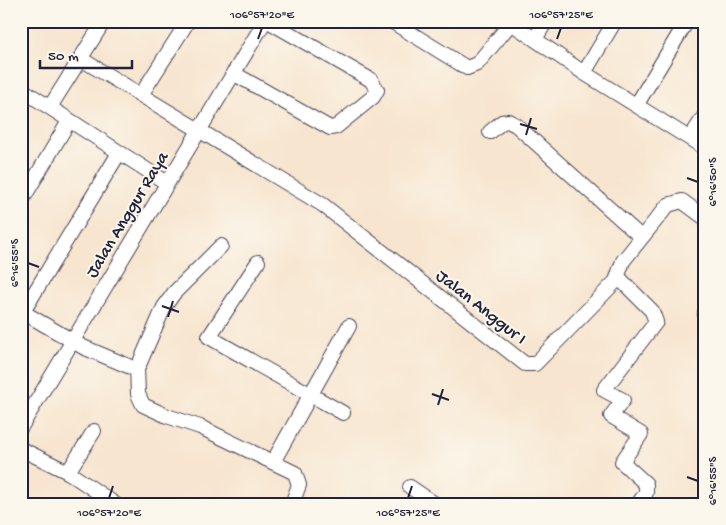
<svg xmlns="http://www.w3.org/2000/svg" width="726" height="525" font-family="'Gochi Hand',sans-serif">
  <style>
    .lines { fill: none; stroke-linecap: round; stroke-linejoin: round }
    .minor-casing { stroke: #423f51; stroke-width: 16 }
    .minor { stroke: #fff; stroke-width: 14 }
    .ticks { fill: none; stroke: #22223b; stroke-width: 2 }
    .labels { text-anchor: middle; stroke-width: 4; stroke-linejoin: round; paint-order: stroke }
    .street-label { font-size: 18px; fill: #22223b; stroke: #fbf7ec }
    .neatline { fill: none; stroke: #22223b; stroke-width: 2 }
    .ticks-label { font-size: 12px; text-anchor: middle; fill: #22223b }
  </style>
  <rect width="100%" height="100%" fill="#fbf7ec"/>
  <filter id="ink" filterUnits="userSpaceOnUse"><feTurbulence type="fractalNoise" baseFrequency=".02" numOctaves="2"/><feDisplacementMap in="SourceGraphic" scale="10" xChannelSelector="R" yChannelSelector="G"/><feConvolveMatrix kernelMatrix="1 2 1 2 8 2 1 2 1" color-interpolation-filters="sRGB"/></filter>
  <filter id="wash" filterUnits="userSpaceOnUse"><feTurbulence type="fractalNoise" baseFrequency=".0096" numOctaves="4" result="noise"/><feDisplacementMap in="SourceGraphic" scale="20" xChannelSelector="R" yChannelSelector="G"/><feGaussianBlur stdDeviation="1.12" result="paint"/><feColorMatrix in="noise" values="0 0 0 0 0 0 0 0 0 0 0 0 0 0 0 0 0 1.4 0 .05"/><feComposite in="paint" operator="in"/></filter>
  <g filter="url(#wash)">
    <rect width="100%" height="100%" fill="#f7e5cf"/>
  </g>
  <g filter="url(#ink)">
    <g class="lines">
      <defs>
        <g id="minor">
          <path d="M391,21l76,47 10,-4 34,-41"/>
          <path d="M508,21l76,52 121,75"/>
          <path d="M21,23l1,-2"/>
          <path d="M535,39l11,-18"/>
          <path d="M81,59l242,146 202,159h10l81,-83 7,-20 45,-56 14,-4 23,17"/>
          <path d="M233,73l97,55 6,-1 37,-30 4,-7 -6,-10 -103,-59"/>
          <path d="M584,73l31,-52"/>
          <path d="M21,89l146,94"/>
          <path d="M141,95l47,-74"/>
          <path d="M637,104l50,-83"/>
          <path d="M50,107l54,-86"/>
          <path d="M490,132l12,-10 6,-1 8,4 125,112"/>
          <path d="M690,138l15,-23"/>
          <path d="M21,202l48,-81"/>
          <path d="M258,262l-49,75 134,76"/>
          <path d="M618,277l34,34 4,11 -52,68 19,10 -12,16 30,18 -19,28 24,22v9l-8,11"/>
          <path d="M21,311l62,36 50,21 5,-1 26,-60 10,-14 47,-47"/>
          <path d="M705,313v2"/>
          <path d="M21,315l98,-162"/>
          <path d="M137,367l1,27 5,11 24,11 33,11 95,46 4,12 -7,19"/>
          <path d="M21,427l244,-406"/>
          <path d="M21,449l47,23 47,32"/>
          <path d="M273,462l76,-136"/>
          <path d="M68,472l26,-41"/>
          <path d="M410,487l25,17"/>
        </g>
      </defs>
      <use href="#minor" class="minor-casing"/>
      <use href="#minor" class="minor"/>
    </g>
  </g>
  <path class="ticks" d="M258,39l4,-11M557,39l4,-11M520,124l17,5M526,135l5,-17M687,178l11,4M28,263l11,4M162,306l17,6M168,317l5,-16M432,394l17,6M438,405l5,-16M687,477l11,4M109,498l4,-12M408,498l4,-12"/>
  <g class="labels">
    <g class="street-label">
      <text transform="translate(126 214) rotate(-59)" y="6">Jalan Anggur Raya</text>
      <text transform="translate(482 306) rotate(38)" y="6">Jalan Anggur I</text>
    </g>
  </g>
  <rect width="726" height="525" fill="none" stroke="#fbf7ec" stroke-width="55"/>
  <path d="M40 60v8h92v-8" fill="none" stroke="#22223b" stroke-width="2.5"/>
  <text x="48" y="60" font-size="15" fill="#22223b" stroke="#fbf7ec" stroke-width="4" paint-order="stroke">50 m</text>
  <rect x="28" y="28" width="670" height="470" class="neatline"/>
  <g class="ticks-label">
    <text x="262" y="18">106°57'20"E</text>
    <text x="561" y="18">106°57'25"E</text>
    <text transform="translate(712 182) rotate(-90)" y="4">6°16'50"S</text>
    <text transform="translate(14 263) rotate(-90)" y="4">6°16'55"S</text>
    <text transform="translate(712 481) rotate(-90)" y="4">6°16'55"S</text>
    <text x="109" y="516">106°57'20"E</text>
    <text x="408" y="516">106°57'25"E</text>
  </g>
</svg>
